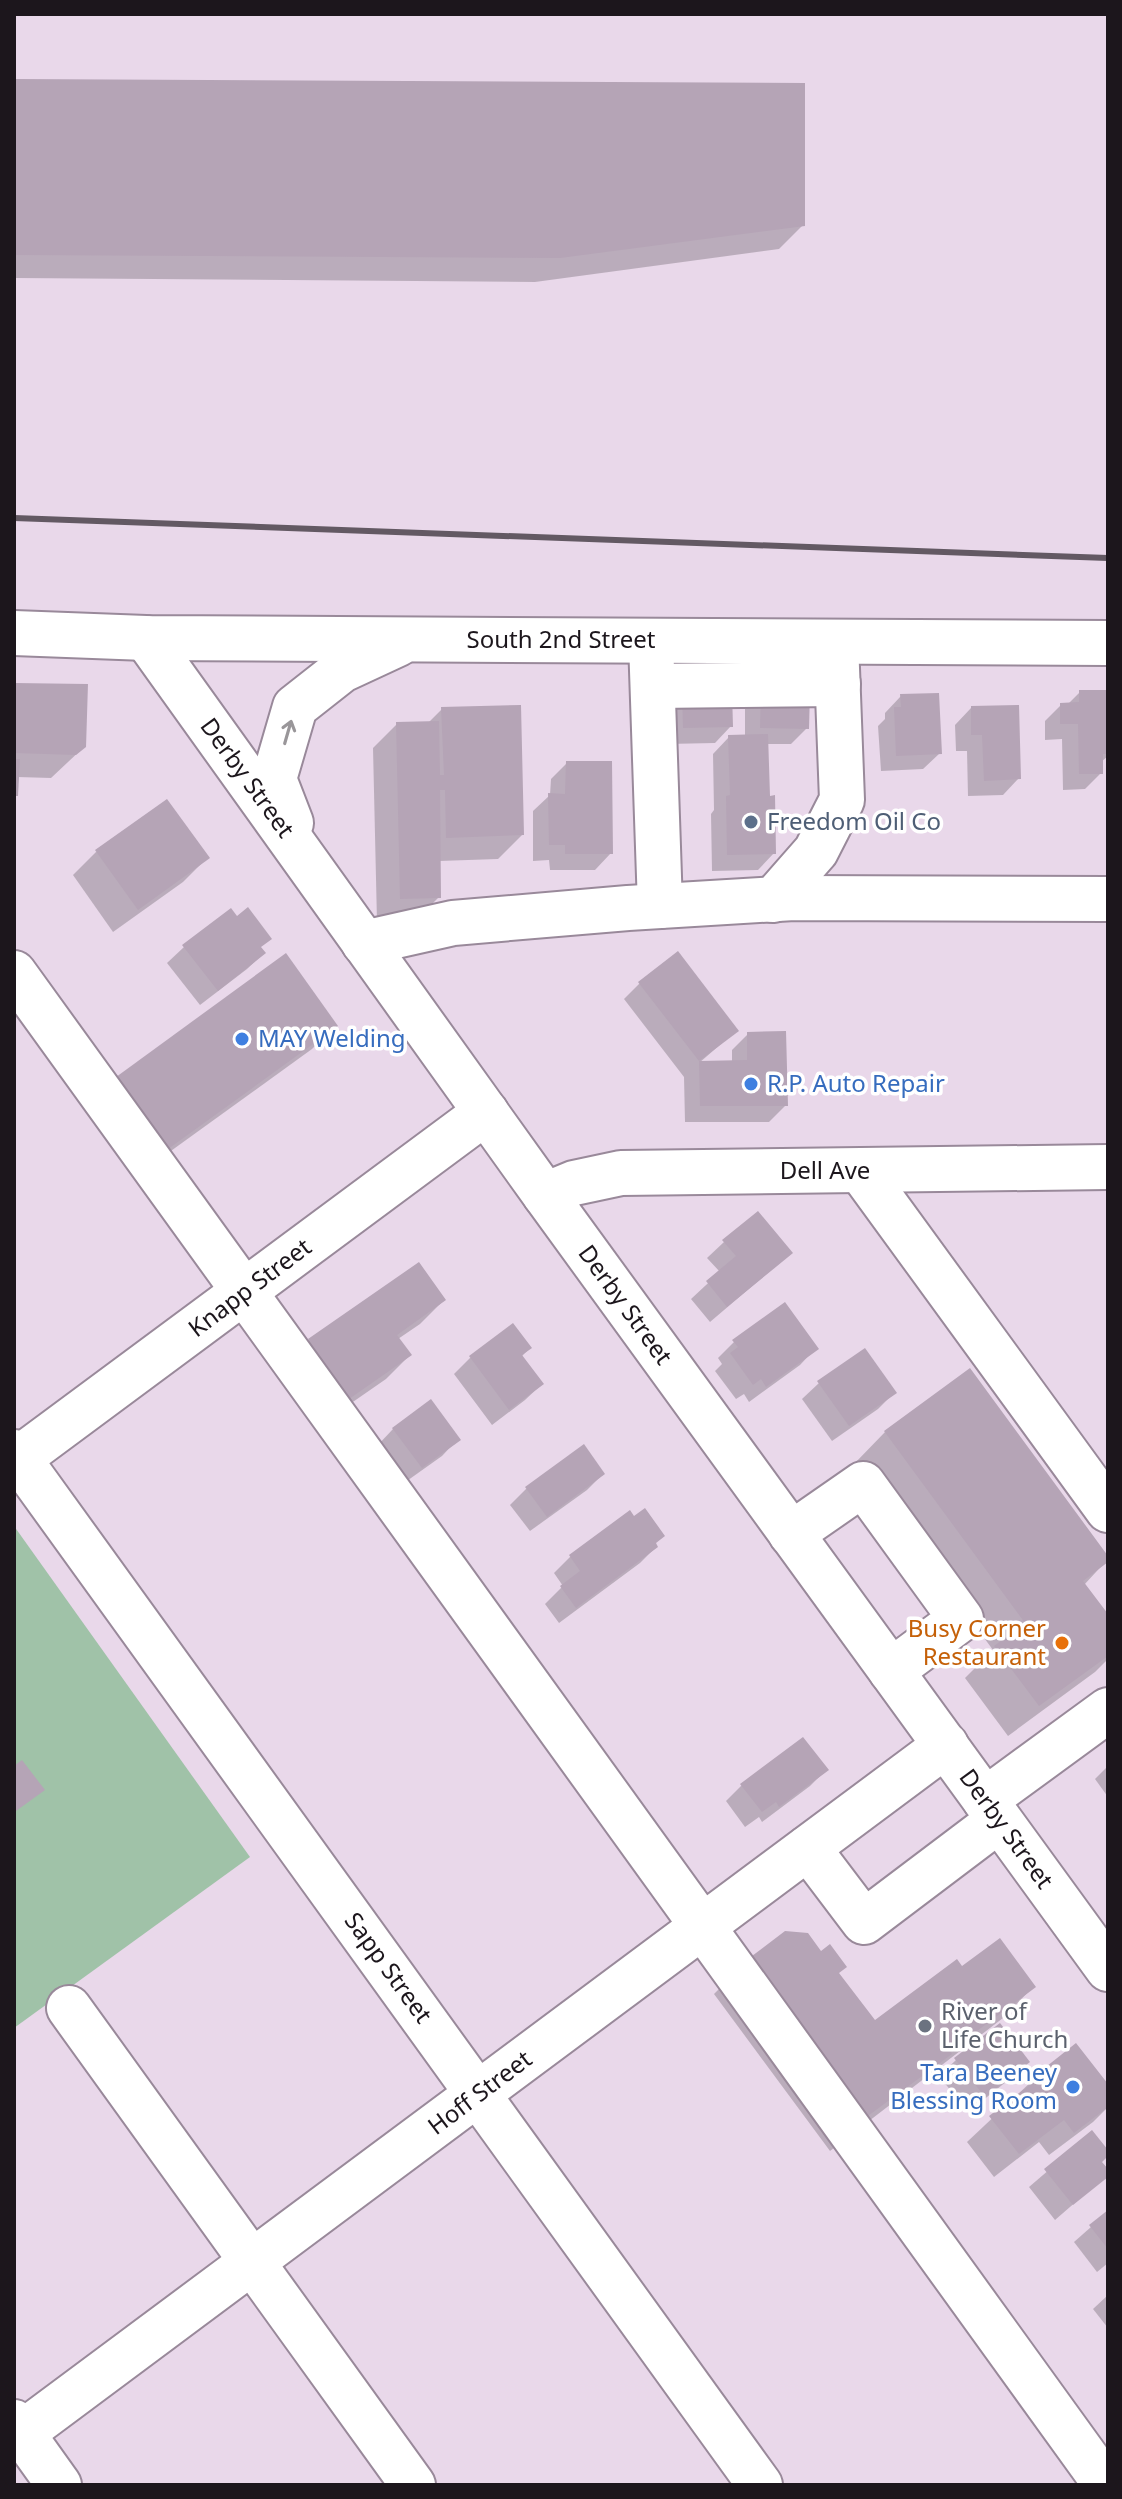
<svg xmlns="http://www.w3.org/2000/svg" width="1122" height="2499" font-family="'Noto Sans',sans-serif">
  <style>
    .green { fill: #a0c2a8 }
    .shadow { fill: #0003 }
    .building { fill: #b5a4b6 }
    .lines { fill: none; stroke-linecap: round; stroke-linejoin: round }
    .minor-casing { stroke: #99899a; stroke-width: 48 }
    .major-casing { stroke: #99899a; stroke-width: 48 }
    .minor { stroke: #fff; stroke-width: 44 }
    .major { stroke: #fff; stroke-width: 44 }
    .rail { stroke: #635963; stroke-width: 6 }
    .oneway { stroke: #999699 }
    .service-dot { fill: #5c6f8a; stroke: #fff; stroke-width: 3 }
    .shop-dot { fill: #3f7fe0; stroke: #fff; stroke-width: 3 }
    .food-dot { fill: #e8710a; stroke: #fff; stroke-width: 3 }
    .worship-dot { fill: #6b7280; stroke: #fff; stroke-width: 3 }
    .labels { text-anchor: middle; stroke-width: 7; stroke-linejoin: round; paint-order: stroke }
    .street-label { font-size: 24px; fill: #1c161c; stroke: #fff }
    .service-label { font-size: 24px; fill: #4e5e75; stroke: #fff; text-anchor: start }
    .shop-label { font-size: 24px; fill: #366cbe; stroke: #fff; text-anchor: start }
    .food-label { font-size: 24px; fill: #c56008; stroke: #fff; text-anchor: end }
    .worship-label { font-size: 24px; fill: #5b616d; stroke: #fff; text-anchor: start }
  </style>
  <rect width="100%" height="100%" fill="#e9d8ea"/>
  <path class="green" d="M14,1526l236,331 -236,171z"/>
  <g class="shadow">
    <path d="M14,81l789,144 -24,24 -244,33 -521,-4z"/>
    <path d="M14,685l70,62 -33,31 -34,-1 -3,21z"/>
    <path d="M1080,692l28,10v54l-7,6v11l-16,16 -22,1 -1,-51 -17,1v-19l16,-16 7,-1z"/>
    <path d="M762,693l45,35 -16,16h-25l2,54 6,55 -16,17 -46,1 -1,-57 3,-4 -1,-56 16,-17h16v-28z"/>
    <path d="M683,695l48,31 -16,17 -48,1 -1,-33z"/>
    <path d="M901,696l39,57 -17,16 -42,2 -3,-45 7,-7v-6z"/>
    <path d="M971,708l48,70 -16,17 -35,1 -1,-45h-11l-1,-26z"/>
    <path d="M442,709l80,126 -24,24 -59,2v36l-24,24 -38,1 -4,-174 24,-24 31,-1z"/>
    <path d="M567,763l44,90 -16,17h-45l-1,-10 -16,1v-50l17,-16 1,-16z"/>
    <path d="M96,852l111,6 -24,24 -70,50 -40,-57z"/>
    <path d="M184,947l80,6 -17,16 -47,36 -33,-42z"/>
    <path d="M640,983l96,48 -37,32h33v-13l16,-16 38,71 -17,17h-84l-1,-45 -60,-78z"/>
    <path d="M336,1025l-24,24 -173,125 -50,-69z"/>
    <path d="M724,1242l67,11 -81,69 -19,-23 29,-27 -13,-14z"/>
    <path d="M419,1265l25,35 -24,24 -22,15 12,16 -24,24 -62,43 -39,-57 24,-24z"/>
    <path d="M734,1342l82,6 -16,17 -51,37 -5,-8 -8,5 -21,-28 7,-7 -4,-6z"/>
    <path d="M530,1348l-9,9 21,27 -17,16 -33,25 -38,-51 16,-16z"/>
    <path d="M819,1383l75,10 -16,16 -46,32 -30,-42z"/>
    <path d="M430,1402l28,37 -16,17 -38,27 -27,-37 16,-17z"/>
    <path d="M885,1432l223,127 -24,26 24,33v41l-13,13 -87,64 -43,-58 28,-28 -138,-187z"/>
    <path d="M603,1474l-16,16 -57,41 -20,-26 16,-16z"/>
    <path d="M654,1544l2,3 -16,16 -81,60 -14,-19 18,-18 -9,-13 16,-16z"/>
    <path d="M1108,1766v31l-13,-18z"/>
    <path d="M826,1770l-16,16 -48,36 -3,-5 -14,10 -19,-26 16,-16z"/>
    <path d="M745,1963l130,60 87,-54 71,18 -30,31 -173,133 -116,-157z"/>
    <path d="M956,2060l72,2 -17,16 -43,34 -29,-36z"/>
    <path d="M1034,2079l74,8v20l-15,15 -44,33 -10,-13 -45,35 -27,-35z"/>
    <path d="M1092,2133l16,20 -8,9 8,12 -53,46 -26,-33z"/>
    <path d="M1108,2212v51l-11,9 -23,-30z"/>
    <path d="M1108,2295v33l-15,-19z"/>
  </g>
  <g class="building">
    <path d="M14,79l791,4v143l-245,32 -546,-3z"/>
    <path d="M14,683l74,1 -2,63 -10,8 -62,-2z"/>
    <path d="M1079,690h29v64h-5v20h-24l-1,-50h-18v-21l19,-1z"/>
    <path d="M761,691h49l-1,38 -49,-1z"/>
    <path d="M732,692l1,35 -50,1 -1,-35z"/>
    <path d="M939,693l3,61 -46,2 -2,-49h7l-1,-13z"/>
    <path d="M521,705l3,130 -78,3 -1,-48h-5l1,108 -41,1 -4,-177 43,-1 1,54h4l-3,-68z"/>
    <path d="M1019,705l2,74 -37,2 -2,-46h-11v-29z"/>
    <path d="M768,734l2,62 5,-1 1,59 -49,1 -1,-59 4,-1 -2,-60z"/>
    <path d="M14,759h6l-2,37h-4z"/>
    <path d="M566,761h46l1,93h-48v-9h-16l-1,-52 17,1z"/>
    <path d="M167,799l43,59 -72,52 -43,-60z"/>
    <path d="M248,907l24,32 -11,8 5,6 -48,38 -36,-46 49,-37 6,8z"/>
    <path d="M678,951l61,80 -40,30 -61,-79z"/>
    <path d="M286,953l52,73 -174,126 -52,-72z"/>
    <path d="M786,1031l2,75h-88l-1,-45 48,-1v-28z"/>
    <path d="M758,1211l35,42 -66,54 -21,-26 30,-25 -14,-16z"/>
    <path d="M419,1262l27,38 -49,35 15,20 -63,44 -41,-60z"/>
    <path d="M785,1302l34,47 -53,38 -5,-8 -8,6 -23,-32 8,-6 -6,-7z"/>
    <path d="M513,1323l19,25 -10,7 22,29 -35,26 -40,-54z"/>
    <path d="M865,1348l32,45 -48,33 -32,-45z"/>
    <path d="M970,1368l138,188v6l-25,19 25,33v42l-69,50 -45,-60 31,-23 -141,-192z"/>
    <path d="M431,1399l30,41 -39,28 -30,-40z"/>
    <path d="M584,1444l21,30 -58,43 -22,-30z"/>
    <path d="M645,1508l20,28 -9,7 2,4 -82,61 -16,-22 20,-15 -11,-16 61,-45 4,6z"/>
    <path d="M803,1737l26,33 -50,37 -3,-5 -14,10 -22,-28z"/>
    <path d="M22,1760l23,30 -29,21 -2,-3v-42z"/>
    <path d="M785,1931l23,2 13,18 9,-7 17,23 -8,6 36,47 82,-61 5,7 38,-28 36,49 -86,64 2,3 -91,67 -117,-159z"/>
    <path d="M1000,2023l30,39 -45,35 -31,-39z"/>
    <path d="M1076,2043l32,41v23l-34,26 -10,-13 -45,34 -30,-38 46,-35 -3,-3z"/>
    <path d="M1092,2130l16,20v6l-6,6 6,7v8l-35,28 -29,-36z"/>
    <path d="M1108,2210v39l-19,-24z"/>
  </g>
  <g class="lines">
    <defs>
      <g id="minor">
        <path d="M651,641l9,265"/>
        <path d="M654,686l184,-2"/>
        <path d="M773,900l43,-49 26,-51 -6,-158"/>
        <path d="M364,943l89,-20 175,-15 166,-10 314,1"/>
        <path d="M14,973l1092,1512"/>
        <path d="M861,1171l247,339"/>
        <path d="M545,1195l29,-12 47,-10 487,-6"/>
        <path d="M14,1452l746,1033"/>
        <path d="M14,1462l472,-350"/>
        <path d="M791,1534l72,-50 98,135 -70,52"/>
        <path d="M985,1800l123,-90"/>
        <path d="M808,1848l56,74 135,-102"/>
        <path d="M69,2008l344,477"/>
        <path d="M14,2422l45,63"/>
        <path d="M14,2439l932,-694"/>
      </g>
      <g id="major">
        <path d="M14,633l132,5 962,5"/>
        <path d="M146,638l399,557 563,774"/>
        <path d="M291,823l-17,-44 21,-72 47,-37 56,-26"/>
      </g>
    </defs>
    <use href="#minor" class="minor-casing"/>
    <use href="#major" class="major-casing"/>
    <use href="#minor" class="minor"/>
    <use href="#major" class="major"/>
    <path class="rail" d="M14,518l1094,40"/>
  </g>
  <defs><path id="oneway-shaft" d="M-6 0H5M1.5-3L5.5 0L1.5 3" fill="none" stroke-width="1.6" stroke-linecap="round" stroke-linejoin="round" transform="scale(2)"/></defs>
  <use class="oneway" href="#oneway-shaft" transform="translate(288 732) rotate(-74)"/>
  <circle class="service-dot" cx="751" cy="822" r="8"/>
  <g class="shop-dot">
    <circle cx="242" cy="1039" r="8"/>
    <circle cx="751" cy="1084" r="8"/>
    <circle cx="1073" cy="2087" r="8"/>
  </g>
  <circle class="food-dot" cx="1062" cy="1643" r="8"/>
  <circle class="worship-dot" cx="925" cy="2026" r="8"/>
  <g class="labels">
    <g class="street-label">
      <text x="561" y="648">South 2nd Street</text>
      <text transform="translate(247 778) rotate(54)" y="8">Derby Street</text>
      <text x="825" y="1179">Dell Ave</text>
      <text transform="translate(250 1288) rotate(-37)" y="8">Knapp Street</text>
      <text transform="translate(625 1305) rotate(54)" y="8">Derby Street</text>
      <text transform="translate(1006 1829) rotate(54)" y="8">Derby Street</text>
      <text transform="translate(388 1968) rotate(54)" y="8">Sapp Street</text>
      <text transform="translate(480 2093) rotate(-37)" y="8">Hoff Street</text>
    </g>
    <g class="service-label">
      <text x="767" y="830">Freedom Oil Co</text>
    </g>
    <g class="shop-label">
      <text x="258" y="1047">MAY Welding</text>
      <text x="767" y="1092">R.P. Auto Repair</text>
      <text x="1057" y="2081" text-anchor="end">Tara Beeney<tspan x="1057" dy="28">Blessing Room</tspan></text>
    </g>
    <g class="food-label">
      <text x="1046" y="1637">Busy Corner<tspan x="1046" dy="28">Restaurant</tspan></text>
    </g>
    <g class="worship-label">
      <text x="941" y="2020">River of<tspan x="941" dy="28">Life Church</tspan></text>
    </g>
  </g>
  <rect width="1122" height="2499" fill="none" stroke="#1c161c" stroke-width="32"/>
</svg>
